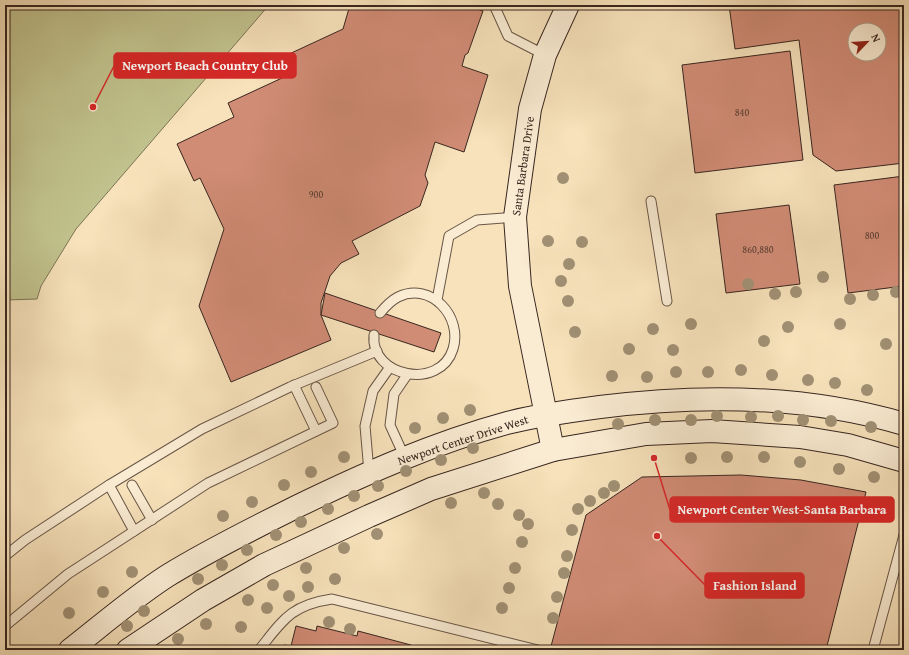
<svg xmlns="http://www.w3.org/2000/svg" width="909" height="655" font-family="'Gentium Book Plus',serif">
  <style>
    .green { fill: #c1c28d; stroke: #7c7456 }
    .building { fill: #d18c76; stroke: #38261f; fill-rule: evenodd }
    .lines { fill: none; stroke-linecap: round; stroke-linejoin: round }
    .lane-casing { stroke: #685546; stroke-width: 11 }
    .secondary-casing { stroke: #38261f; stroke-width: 24 }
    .lane { stroke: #faecd3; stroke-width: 9 }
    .secondary { stroke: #faecd3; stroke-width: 22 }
    .tree { fill: #a19074 }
    .labels { text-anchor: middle; stroke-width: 3; stroke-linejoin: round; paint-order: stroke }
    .number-label { font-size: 10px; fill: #5e4035 }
    .street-label { font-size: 12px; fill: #38261f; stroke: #faecd3 }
    .leader { fill: none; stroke: #d62828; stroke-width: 1.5 }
    .callout-dot { fill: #d62828; stroke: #faecd3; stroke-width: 1.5 }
    .callout { fill: #d62828; stroke: #d62828; stroke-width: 1.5 }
    .callout-label { font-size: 13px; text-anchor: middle; font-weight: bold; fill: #fff }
  </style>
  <rect width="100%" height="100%" fill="#f7e2bb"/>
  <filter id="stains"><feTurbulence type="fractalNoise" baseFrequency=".005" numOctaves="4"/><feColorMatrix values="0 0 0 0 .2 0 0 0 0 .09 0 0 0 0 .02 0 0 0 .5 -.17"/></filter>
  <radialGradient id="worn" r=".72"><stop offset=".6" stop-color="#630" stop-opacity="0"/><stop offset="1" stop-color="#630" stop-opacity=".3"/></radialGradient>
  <path class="green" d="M5,5h264l-193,224 -35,57 -4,13 -32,1z"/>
  <g class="building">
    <path d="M350,5h116l17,6 -15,42 -3,2 -3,11 26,9 -24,77 -29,-10 -10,33 3,8 -8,23 -68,35 7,13 -18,9 -11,13 -9,27v12l10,25 -100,42 -32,-76 25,-77 -24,-51 -6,3 -17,-37 57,-27 -6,-14 67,-31 -8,-17 56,-26z"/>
    <path d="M729,5h175v158l-68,8 -23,-16 -14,-115 -64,9zM855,30h24v24h-24z"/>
    <path d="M790,51l13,109 -108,13 -13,-108z"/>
    <path d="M904,176v110l-56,7 -14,-108z"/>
    <path d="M789,205l11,79 -74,9 -10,-79z"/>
    <path d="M325,293l116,40 -7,19 -113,-37z"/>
    <path d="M741,475l60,5 65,12 -40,158h-276l36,-135 56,-38z"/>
    <path d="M296,626l20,5 1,-5 40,10 1,-5 53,14 -1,4 2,1h-129l1,-5 7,1z"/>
  </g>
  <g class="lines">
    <defs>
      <g id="lane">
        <path d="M494,5l14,31 37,19"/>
        <path d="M651,201l16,100"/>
        <path d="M437,300l12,-64 28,-16 38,-3"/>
        <path d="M374,335c-4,42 66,56 79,14 10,-32 -22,-68 -55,-52 -8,4 -13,10 -18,16"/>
        <path d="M294,385l22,46"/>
        <path d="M405,458l-15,-33 4,-31 13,-19"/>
        <path d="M369,472l-4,-46 8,-35 17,-24"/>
        <path d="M109,485l25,46"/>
        <path d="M132,485l20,35"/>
        <path d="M5,556l20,-16 84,-55 93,-56 88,-42 87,-36"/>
        <path d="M5,626l63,-52 140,-91 125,-60 -17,-36"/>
        <path d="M259,650c24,-30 32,-45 73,-51l206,51"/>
        <path d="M873,650l31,-115"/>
      </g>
      <g id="secondary">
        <path d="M553,450l-33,-164 -5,-69 15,-108 15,-54 23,-50"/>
        <path d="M70,650c32,-25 63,-52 97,-74 42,-26 87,-48 131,-70 68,-33 136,-63 209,-83 31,-8 62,-12 93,-16 102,-13 205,-12 304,17"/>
        <path d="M128,650l75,-50 61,-35 105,-49 62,-27 122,-39 93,-16 66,-3 88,6 48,8 56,16"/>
      </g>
    </defs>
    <use href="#lane" class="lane-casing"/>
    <use href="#secondary" class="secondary-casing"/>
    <use href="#lane" class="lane"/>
    <use href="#secondary" class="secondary"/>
  </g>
  <g class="tree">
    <circle cx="563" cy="178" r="6"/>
    <circle cx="548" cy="241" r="6"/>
    <circle cx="582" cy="242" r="6"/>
    <circle cx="569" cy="264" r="6"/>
    <circle cx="823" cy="277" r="6"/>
    <circle cx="561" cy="281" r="6"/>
    <circle cx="748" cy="284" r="6"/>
    <circle cx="796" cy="292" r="6"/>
    <circle cx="896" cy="292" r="6"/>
    <circle cx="775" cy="294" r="6"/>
    <circle cx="873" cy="295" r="6"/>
    <circle cx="850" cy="299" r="6"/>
    <circle cx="568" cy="301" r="6"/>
    <circle cx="691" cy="324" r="6"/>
    <circle cx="840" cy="324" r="6"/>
    <circle cx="788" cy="327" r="6"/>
    <circle cx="653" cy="329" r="6"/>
    <circle cx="575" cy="332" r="6"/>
    <circle cx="764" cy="341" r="6"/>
    <circle cx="886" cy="344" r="6"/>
    <circle cx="629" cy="349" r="6"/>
    <circle cx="673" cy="350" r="6"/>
    <circle cx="741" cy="370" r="6"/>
    <circle cx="676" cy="372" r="6"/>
    <circle cx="708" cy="372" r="6"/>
    <circle cx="772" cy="375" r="6"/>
    <circle cx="612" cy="376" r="6"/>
    <circle cx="647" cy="377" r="6"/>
    <circle cx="808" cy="380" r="6"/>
    <circle cx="835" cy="383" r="6"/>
    <circle cx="867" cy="390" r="6"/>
    <circle cx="470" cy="410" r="6"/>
    <circle cx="717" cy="416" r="6"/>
    <circle cx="778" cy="416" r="6"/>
    <circle cx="751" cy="417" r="6"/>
    <circle cx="443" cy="418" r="6"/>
    <circle cx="655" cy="420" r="6"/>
    <circle cx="691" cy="420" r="6"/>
    <circle cx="803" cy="420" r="6"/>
    <circle cx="831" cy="421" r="6"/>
    <circle cx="618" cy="424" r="6"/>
    <circle cx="871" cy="427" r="6"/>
    <circle cx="415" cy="428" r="6"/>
    <circle cx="473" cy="448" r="6"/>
    <circle cx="344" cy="457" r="6"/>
    <circle cx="727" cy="457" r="6"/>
    <circle cx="764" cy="457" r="6"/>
    <circle cx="691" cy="458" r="6"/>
    <circle cx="441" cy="460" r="6"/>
    <circle cx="800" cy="462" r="6"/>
    <circle cx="839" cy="469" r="6"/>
    <circle cx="406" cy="471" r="6"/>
    <circle cx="311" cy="472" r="6"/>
    <circle cx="874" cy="477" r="6"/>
    <circle cx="284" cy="485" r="6"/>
    <circle cx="378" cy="486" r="6"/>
    <circle cx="614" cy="486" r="6"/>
    <circle cx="484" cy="493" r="6"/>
    <circle cx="604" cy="493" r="6"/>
    <circle cx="354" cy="496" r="6"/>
    <circle cx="590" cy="501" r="6"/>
    <circle cx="252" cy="502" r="6"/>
    <circle cx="451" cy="503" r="6"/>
    <circle cx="498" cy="504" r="6"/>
    <circle cx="328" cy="509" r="6"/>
    <circle cx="578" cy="509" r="6"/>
    <circle cx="519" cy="515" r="6"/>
    <circle cx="223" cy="516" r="6"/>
    <circle cx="301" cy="522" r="6"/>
    <circle cx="528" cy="524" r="6"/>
    <circle cx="572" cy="530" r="6"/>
    <circle cx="377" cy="534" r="6"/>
    <circle cx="276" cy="535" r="6"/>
    <circle cx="522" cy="542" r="6"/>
    <circle cx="344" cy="548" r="6"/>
    <circle cx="247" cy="550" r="6"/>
    <circle cx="567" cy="556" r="6"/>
    <circle cx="222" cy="565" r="6"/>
    <circle cx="306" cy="568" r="6"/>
    <circle cx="515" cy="568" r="6"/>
    <circle cx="132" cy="572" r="6"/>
    <circle cx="564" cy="573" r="6"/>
    <circle cx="198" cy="579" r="6"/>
    <circle cx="335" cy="579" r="6"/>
    <circle cx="273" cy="585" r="6"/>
    <circle cx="308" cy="587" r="6"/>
    <circle cx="509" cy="588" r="6"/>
    <circle cx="103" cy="592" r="6"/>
    <circle cx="289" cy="596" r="6"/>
    <circle cx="557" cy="597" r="6"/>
    <circle cx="248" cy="600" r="6"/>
    <circle cx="267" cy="608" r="6"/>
    <circle cx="502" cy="608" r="6"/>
    <circle cx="144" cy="611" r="6"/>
    <circle cx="69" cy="613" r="6"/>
    <circle cx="553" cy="618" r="6"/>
    <circle cx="329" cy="622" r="6"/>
    <circle cx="206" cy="624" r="6"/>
    <circle cx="127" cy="626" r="6"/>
    <circle cx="241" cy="627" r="6"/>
    <circle cx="350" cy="629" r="6"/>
    <circle cx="178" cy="639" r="6"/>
  </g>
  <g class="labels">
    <g class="number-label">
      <text x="742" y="116">840</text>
      <text x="316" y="198">900</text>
      <text x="872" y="239">800</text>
      <text x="758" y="253">860,880</text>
    </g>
    <g class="street-label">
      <text transform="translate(523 166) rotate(-82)" y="4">Santa Barbara Drive</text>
      <text transform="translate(463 440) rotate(-18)" y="4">Newport Center Drive West</text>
    </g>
  </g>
  <path class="leader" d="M93 107L114 66M654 458L670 510M657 536L705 585"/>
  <g class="callout-dot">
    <circle cx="93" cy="107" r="4"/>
    <circle cx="654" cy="458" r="4"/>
    <circle cx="657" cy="536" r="4"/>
  </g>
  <g class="callout">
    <rect x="114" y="53" width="182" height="25" rx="4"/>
    <rect x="670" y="497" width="224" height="25" rx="4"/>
    <rect x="705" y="573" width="99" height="25" rx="4"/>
  </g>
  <g class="callout-label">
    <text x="205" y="70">Newport Beach Country Club</text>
    <text x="782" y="514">Newport Center West-Santa Barbara</text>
    <text x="755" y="590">Fashion Island</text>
  </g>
  <rect width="909" height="655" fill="none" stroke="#f7e2bb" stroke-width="20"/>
  <rect x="6" y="6" width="897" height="643" fill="none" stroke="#38261f" stroke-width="2"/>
  <rect x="10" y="10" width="889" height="635" fill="none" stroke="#38261f"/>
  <g transform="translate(867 42) rotate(65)"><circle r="19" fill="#faecd3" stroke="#ac9d8b"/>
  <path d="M0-3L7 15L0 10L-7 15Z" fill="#8f2418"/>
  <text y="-6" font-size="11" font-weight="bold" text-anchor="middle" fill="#38261f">N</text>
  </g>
  <rect width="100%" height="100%" filter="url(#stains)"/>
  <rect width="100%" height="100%" fill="url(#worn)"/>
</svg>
